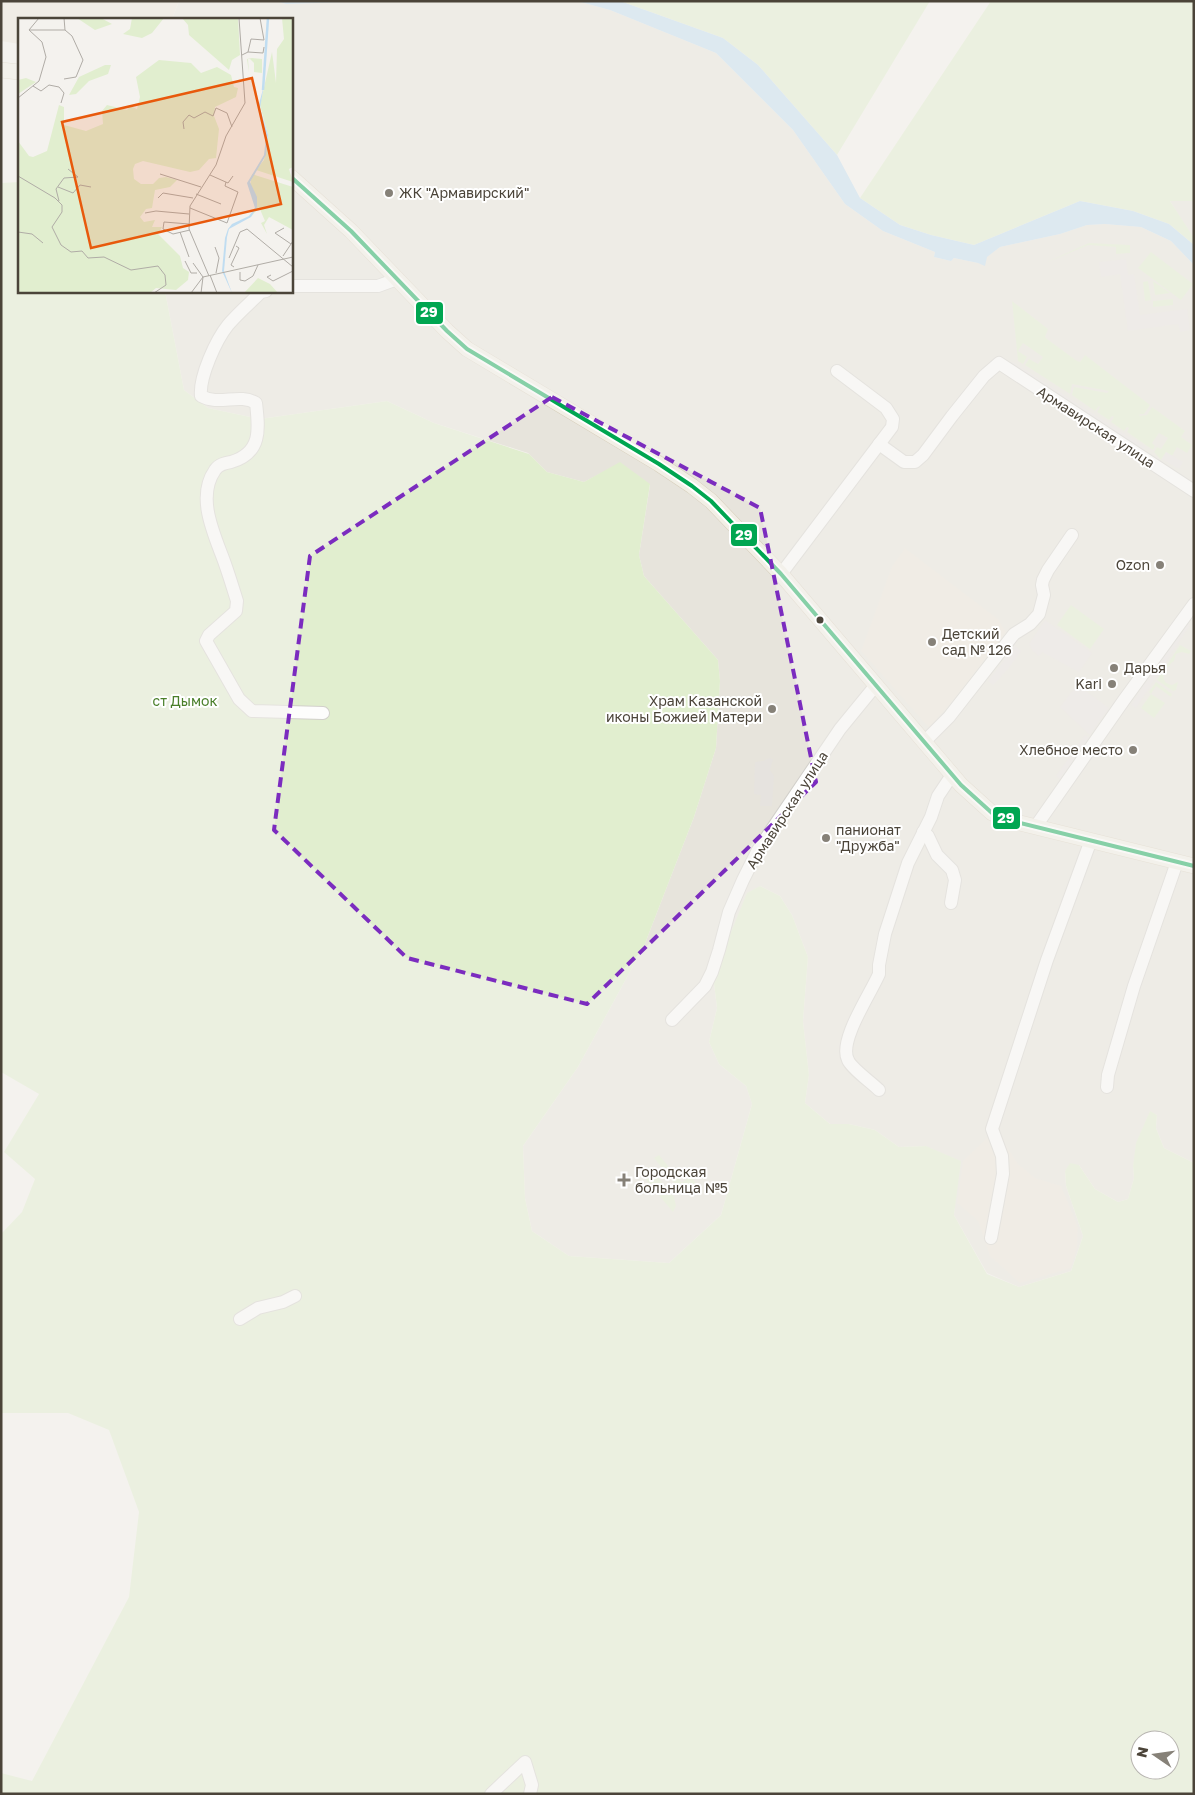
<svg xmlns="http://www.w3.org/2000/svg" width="1195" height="1795" font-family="'Golos Text',sans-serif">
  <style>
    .residential { fill: #e7e4dc }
    .education { fill: #eae5da }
    .green { fill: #e1eecf; fill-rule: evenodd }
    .parking { fill: #e6e3df }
    .water { fill: #c0ddf1 }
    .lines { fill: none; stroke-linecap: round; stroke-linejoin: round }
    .minor-casing { stroke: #d2d0cb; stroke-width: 14 }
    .major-casing { stroke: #d6cebb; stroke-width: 16 }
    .minor { stroke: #fdfdfc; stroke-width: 12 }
    .major { stroke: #f2efe6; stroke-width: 15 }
    .bus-1-casing { stroke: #fff; stroke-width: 8 }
    .bus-1 { stroke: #00a651; stroke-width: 4 }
    .marked { fill: none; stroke: #7b2cbf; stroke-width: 4; stroke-dasharray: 10 6; stroke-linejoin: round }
    .poi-dot { fill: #868178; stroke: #fff; stroke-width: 2 }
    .bus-dot { fill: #4b4439; stroke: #fff; stroke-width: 2 }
    .labels { text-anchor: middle; stroke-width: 4; stroke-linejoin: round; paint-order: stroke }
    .poi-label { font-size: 14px; fill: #4b4439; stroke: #fff; text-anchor: start }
    .street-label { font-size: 14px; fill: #4b4439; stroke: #fff }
    .park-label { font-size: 14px; fill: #4a7f2a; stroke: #fff }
    .inset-river { fill: none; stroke: #c0ddf1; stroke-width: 2.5 }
    .inset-road { fill: none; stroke: #b0aca6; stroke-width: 1 }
    .view { fill: #e8590c; fill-opacity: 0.15; stroke: #e8590c; stroke-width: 2.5 }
    .inset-edge { fill: none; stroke: #4b4439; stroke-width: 2.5 }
    .line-badge { stroke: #fff; stroke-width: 2 }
    .badge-label { font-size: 14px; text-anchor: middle; font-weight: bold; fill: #fff }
  </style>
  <rect width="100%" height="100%" fill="#f4f2ee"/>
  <g class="residential">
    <path d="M179,1h97l10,3 89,-3h202l33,9 106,43 77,77 52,74 38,27 52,21 -1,5 17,4 3,-3 24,5 22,-16 60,-13 27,-9 18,-1 36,3 30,14 23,24v898l-30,-15 -8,-20 1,-13 -7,-3 -17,54 1,12 -6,21 -10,3 -23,-13 -16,-24 -14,6 1,15 17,50 -12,35 -52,16 -32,-14 -33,-58 2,-23 -30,-46 -27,1 -24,-17 -26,-6h-19l-25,-21 4,-28 -6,-54 5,-64 -16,-42 -12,-19 -20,-10 -47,90 4,32 -8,34 10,22 27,22 6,18 -31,111 -52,48 -100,-7 -37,-25 -7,-33 -2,-52 55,-79 66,-121 50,-129 22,-69 4,-67 -2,-21 -74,-84 -5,-21 11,-70 -30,-22 -36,19 -37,-10 -19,-19 -94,-30 -47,-22 -127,18 -52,-11 -24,-18 -19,-99h126v-272h-119z"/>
    <path d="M1170,201h24v37l-3,-2z"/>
  </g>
  <g class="education">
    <path d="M1,1h178l-7,18h-153v25l-18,-3z"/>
    <path d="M905,548l93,71 8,13 -45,60 -32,36 -68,-77 31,-85z"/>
    <path d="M988,1137l15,4 15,23 17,14 26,8 17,41 -1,20 -6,21 -51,15 -30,-27 -12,-35 -21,-18 6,-42z"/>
  </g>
  <g class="green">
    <path d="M620,1h310l-93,154 -79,-90 -35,-27z"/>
    <path d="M991,1h203v200h-24l24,37v7l-25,-21 -36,-13 -53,-10 -106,44 -43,-10 -31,-10 -40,-27z"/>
    <path d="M19,182v109h146l19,99 24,18 52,11 127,-18 47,22 95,31 18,18 37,10 36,-20 30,22 -11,71 5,21 74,84 2,21 -4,67 -22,69 -50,129 -66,121 -55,79 2,52 7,33 37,25 100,7 52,-48 31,-111 -6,-18 -27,-22 -10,-22 8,-34 -4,-32 34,-83 13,-7 20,10 12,19 16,42 -5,64 6,54 -4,28 25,21h19l26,6 24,17 27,-1 35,15 -7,54 33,59 32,13 52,-16 12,-35 -17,-50 -1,-15 5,-8 9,2 16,24 23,13 10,-3 6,-21 -1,-12 3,-23 14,-32 7,4 -1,13 8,20 30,15v631h-1193v-21l31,8 97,-184 10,-85 -30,-82 -41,-17h-67v-179l21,-22 13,-33 -31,-27 35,-58 -38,-22v-889zM1140,1740h30v30h-30z"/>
    <path d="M1089,243l41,2v8l-14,1v-7l-28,-2 -45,19z"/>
    <path d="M1151,252l42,32 -12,16 -43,-32z"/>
    <path d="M1148,281l3,19 -6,1 -2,-19z"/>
    <path d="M1153,281l17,12 -15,2z"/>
    <path d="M1173,299v6l-20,2v-6z"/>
    <path d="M1012,301l36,28 -3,8 2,2 30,22 3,1 5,-7 65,50 -6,9h-4l-1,2 8,-1 5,-8 33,24 -4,6 11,8 -5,8 -10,-6 -5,9 -6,-4 -5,8 -7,-8 3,-5 4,2 7,-11 -9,-5 -7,10 3,3 -2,4 -26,-18 2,-4 -2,-1 -3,4 -13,-9 3,-5 -2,-1 -3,4 -12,-8 3,-5 -1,-1 -4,5 -23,-16 2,-8 33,6 2,-2 -37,-7 -2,10 -45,-29 4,-6 9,5 5,-7 -20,-14 -5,8 9,6 -4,7 -5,-3z"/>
    <path d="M1071,605l33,24 -14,20 -33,-24z"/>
    <path d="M1180,645l11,6 -2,3 -7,-2 -6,2 -2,7c-9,6 -17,21 -2,24l6,-3 -2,8 -3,1 -16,-11z"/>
    <path d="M1156,682l16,12 -1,3 -15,-11 -5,8 14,9 -11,15 -13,-10 10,-14 -2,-2z"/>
    <path d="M659,1155l23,28 8,-7 9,11 -9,6 -9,-2 -27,-33z"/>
    <path d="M649,1167l25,30 2,9 -3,6 -32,-38z"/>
  </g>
  <g class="parking">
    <path d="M1126,259l2,16 6,-1 6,41 47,-6 3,21 -10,2 -2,-8 -50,7 -8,-57 -19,3 -2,-15z"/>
    <path d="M1013,362l132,85 -2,6 -133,-86z"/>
    <path d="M1166,452l17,10 -4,7 -17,-10z"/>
    <path d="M1045,620l47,33 -13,19 -37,-20 -3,4 -6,-5 -4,-7z"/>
    <path d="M1185,622l5,3 -54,83 -5,-3z"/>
    <path d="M1015,646l6,5 -13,18 -15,16 -5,-4z"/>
    <path d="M1077,685l32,23 -19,27 -30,-28z"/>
    <path d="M1085,735l5,3 -29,42 -5,-4z"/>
    <path d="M769,758l4,1 -3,11 4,6 -2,30h-12l1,-11 -7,-1 1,-32 8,-1z"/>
  </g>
  <g class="water">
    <path d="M276,1h99l-89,3z"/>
    <path d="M577,1h43l103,37 35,27 79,90 23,43 40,27 31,10 43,10 106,-44 53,10 36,13 25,21v20l-23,-24 -30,-14 -36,-3 -18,1 -27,9 -60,13 -13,10 -2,9 -7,-3 -24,-5 -3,3 -17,-4 1,-5 -52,-21 -38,-27 -52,-74 -77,-77 -106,-43z"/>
  </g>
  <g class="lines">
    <defs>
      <g id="minor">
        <path d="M291,286h87l19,-7"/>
        <path d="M266,291l-5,1c-11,11 -23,21 -33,33 -12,15 -29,52 -27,71 18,10 38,-3 55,7 3,26 6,50 -25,59 -6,1 -12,2 -16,8 -19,27 -1,64 9,91 5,14 9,27 13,40l-1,10 -27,24 -3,6 33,58 13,12 71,2"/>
        <path d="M879,444l25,18h11l8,-7 29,-39 32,-40 15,-13 195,128"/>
        <path d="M781,574l111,-147 1,-8 -7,-11 -49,-37"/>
        <path d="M924,742l25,-25 65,-83 16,-10 9,-10 5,-19 -2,-10 1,-5 5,-10 24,-35"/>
        <path d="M1036,826l88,-126 70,-96"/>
        <path d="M923,832l5,4 9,19 15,15 3,10 -4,23"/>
        <path d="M672,1020l33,-34 7,-14 7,-22 10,-38 14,-32 15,-30 82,-121 36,-44"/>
        <path d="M1107,1087l1,-12 26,-89 43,-124"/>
        <path d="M879,1090c-7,-7 -28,-22 -31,-30 -10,-19 23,-67 31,-86v-9l6,-31 23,-71 23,-46 7,-21 14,-21"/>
        <path d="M991,1238l12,-64 -1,-18 -10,-27 55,-169 44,-120"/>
        <path d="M240,1319l18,-11 25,-6 12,-6"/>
        <path d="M491,1794l34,-32 7,23 -2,9"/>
      </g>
      <g id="major">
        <path d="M1,70l18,2"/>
        <path d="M291,177l60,54 96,100 20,18 192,115 33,22 19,15 70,73 180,211 31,28 24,9 178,44"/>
      </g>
    </defs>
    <use href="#minor" class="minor-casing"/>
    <use href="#major" class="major-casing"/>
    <use href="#minor" class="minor"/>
    <use href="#major" class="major"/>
    <defs>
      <path id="bus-1" d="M291,177l60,54 96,100 20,18 192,115 33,22 19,15 70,73 180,211 31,28 24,9 178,44"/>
    </defs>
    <use href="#bus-1" class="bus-1-casing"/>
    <use href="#bus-1" class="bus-1"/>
  </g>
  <path d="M0 0H1195V1795H0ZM552,397l208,111 56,274 -229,222 -180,-46 -133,-128 36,-274z" fill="#f4f2ee" fill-opacity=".55" fill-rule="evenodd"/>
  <path class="marked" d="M552,397l208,111 56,274 -229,222 -180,-46 -133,-128 36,-274z"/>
  <g class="poi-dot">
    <circle cx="389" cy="193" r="5"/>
    <circle cx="1160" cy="565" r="5"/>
    <circle cx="932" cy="642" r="5"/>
    <circle cx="1114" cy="668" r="5"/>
    <circle cx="1112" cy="684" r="5"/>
    <circle cx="772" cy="709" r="5"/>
    <circle cx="1133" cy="750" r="5"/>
    <circle cx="826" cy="838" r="5"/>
    <path d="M621.5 1172.5h5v5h5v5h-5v5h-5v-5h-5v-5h5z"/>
  </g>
  <circle class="bus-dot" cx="820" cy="620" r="4.5"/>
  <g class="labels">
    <g class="poi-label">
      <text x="399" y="198">ЖК "Армавирский"</text>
      <text x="1150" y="570" text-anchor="end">Ozon</text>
      <text x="942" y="639">Детский<tspan x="942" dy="16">сад № 126</tspan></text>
      <text x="1124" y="673">Дарья</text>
      <text x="1102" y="689" text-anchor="end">Kari</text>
      <text x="762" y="706" text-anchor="end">Храм Казанской<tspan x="762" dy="16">иконы Божией Матери</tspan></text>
      <text x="1123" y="755" text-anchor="end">Хлебное место</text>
      <text x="836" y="835">панионат<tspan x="836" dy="16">"Дружба"</tspan></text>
      <text x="635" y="1177">Городская<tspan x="635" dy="16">больница №5</tspan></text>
    </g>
    <g class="street-label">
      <text transform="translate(1096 427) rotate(33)" y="5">Армавирская улица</text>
      <text transform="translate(787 810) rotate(-57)" y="5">Армавирская улица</text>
    </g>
    <g class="park-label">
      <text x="185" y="706">ст Дымок</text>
    </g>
  </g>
  <g transform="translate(18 18)">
    <rect width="275" height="275" fill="#f4f2ee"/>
    <path d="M59,0h24l11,6 -17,6zM114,0h32l-12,15 -10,5 -19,-4 7,-5zM164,0h56l2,37 -8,5 -3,10 -40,-35 -1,-10zM264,0h11v149l-4,2 4,13 -37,-12 8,-10 4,-25 -8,-30 12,-53 4,31 1,-34 7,-10zM234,40l10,1v14l-8,-1v-9l-4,-4h-2l1,14 -2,-14zM141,42l32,3 10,10 16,-6 14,8 3,12 4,1 -2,9 -21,10 -1,9 5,13 -3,29 -7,1 -10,11 -9,2 -47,-11 -8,3 -2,5 1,10 7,5h12l6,-6 7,-1 11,3 -7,7 -15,3 -3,18 -6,1 -6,8 4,5 11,-2 -3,7h10l-4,7 22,22 3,12 6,4 -1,8 -12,10 -20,-2 -6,5h-132v-152l11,15 4,1 14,-6 12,-46 5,2v18l22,6 17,-7 -1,-13 5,-6 20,5 3,-4 7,3 3,-12 -4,-20zM87,47h6l-3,9 -19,7 -13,13 -7,1 10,-18zM8,60l10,4 -18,12v-14zM234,156l41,13v43l-24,-13 -5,8 3,9 -6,-11 4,-2 -6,-14 -8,10 6,-14 -7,-16zM240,260l12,6 8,9h-34z" fill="#e1eecf"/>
    <path d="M246,67l-4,23 8,27 -2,20 -16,27 7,15v10l-6,10 -22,12 -2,8 -3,34 8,22 -10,-22 3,-33 3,-9 4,-5 17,-8 6,-8 -8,-25 17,-28 2,-18 -8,-29z" fill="#c0ddf1"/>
    <path class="inset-river" d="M245,72l5,-72"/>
    <path class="inset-road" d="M46,0l1,12 7,6 11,24 -7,17 -12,2M11,12h36M11,12l10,-12M230,34l3,-13 13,1 -4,-22M224,37l6,-3 15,1 1,-6M15,68l8,5 8,-6 10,2 5,6 -3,10M0,80l21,-17 7,-24 -4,-15 -13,-12M166,111l-1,-7 6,-7 5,3 11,-6 8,4 3,-8 11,5 5,14M142,156l41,13M192,157l18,8 5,-7M0,158l37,22 7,7v7l-10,15 9,18 10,7 11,-1 6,7 16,-1 27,13 27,-4 7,9 1,10 -12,8M40,169l15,6 7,-8 11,2M178,176l25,10M140,180l5,-5 30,5M41,183l-3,-12 8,-11 14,-1 -10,-8M172,190l37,15 11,-31 -13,-6 1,-4M127,195l11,-2 33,3M171,206l-25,-2 -1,7 10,5 17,-4M266,210l-9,5 16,11M0,214l14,2 11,9M162,214l9,25M197,229l4,11 -3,15M265,238l10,-15M211,240l11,-26 7,-3 46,38M167,243l6,12h6M175,245l10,14 -2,16M216,249l-3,-2 8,-17 -3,-2M222,254v8l5,1 8,-5 5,-11M192,257l7,18M253,257l-4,2 6,4 20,-10M191,258l-20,-47 1,-23 26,-41 10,-29 19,-33 -6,-85M173,275l12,-16 90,-20"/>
    <path class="view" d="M234,60l29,126 -190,44 -29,-126z"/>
    <rect width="275" height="275" class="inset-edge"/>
  </g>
  <g class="line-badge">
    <rect x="415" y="301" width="29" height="24" rx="5" fill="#00a651"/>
    <rect x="730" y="523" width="28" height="24" rx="5" fill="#00a651"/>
    <rect x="992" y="806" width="29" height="24" rx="5" fill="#00a651"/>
  </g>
  <g class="badge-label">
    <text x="429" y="317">29</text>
    <text x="744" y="540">29</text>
    <text x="1006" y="823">29</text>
  </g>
  <rect width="1195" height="1795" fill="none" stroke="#4b4439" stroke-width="5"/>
  <g transform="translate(1155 1755) rotate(283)"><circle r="24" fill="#ffffff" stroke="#b7b4b0"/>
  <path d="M0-4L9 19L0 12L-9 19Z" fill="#868178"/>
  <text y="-8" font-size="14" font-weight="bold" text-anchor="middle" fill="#4b4439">N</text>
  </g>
</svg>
